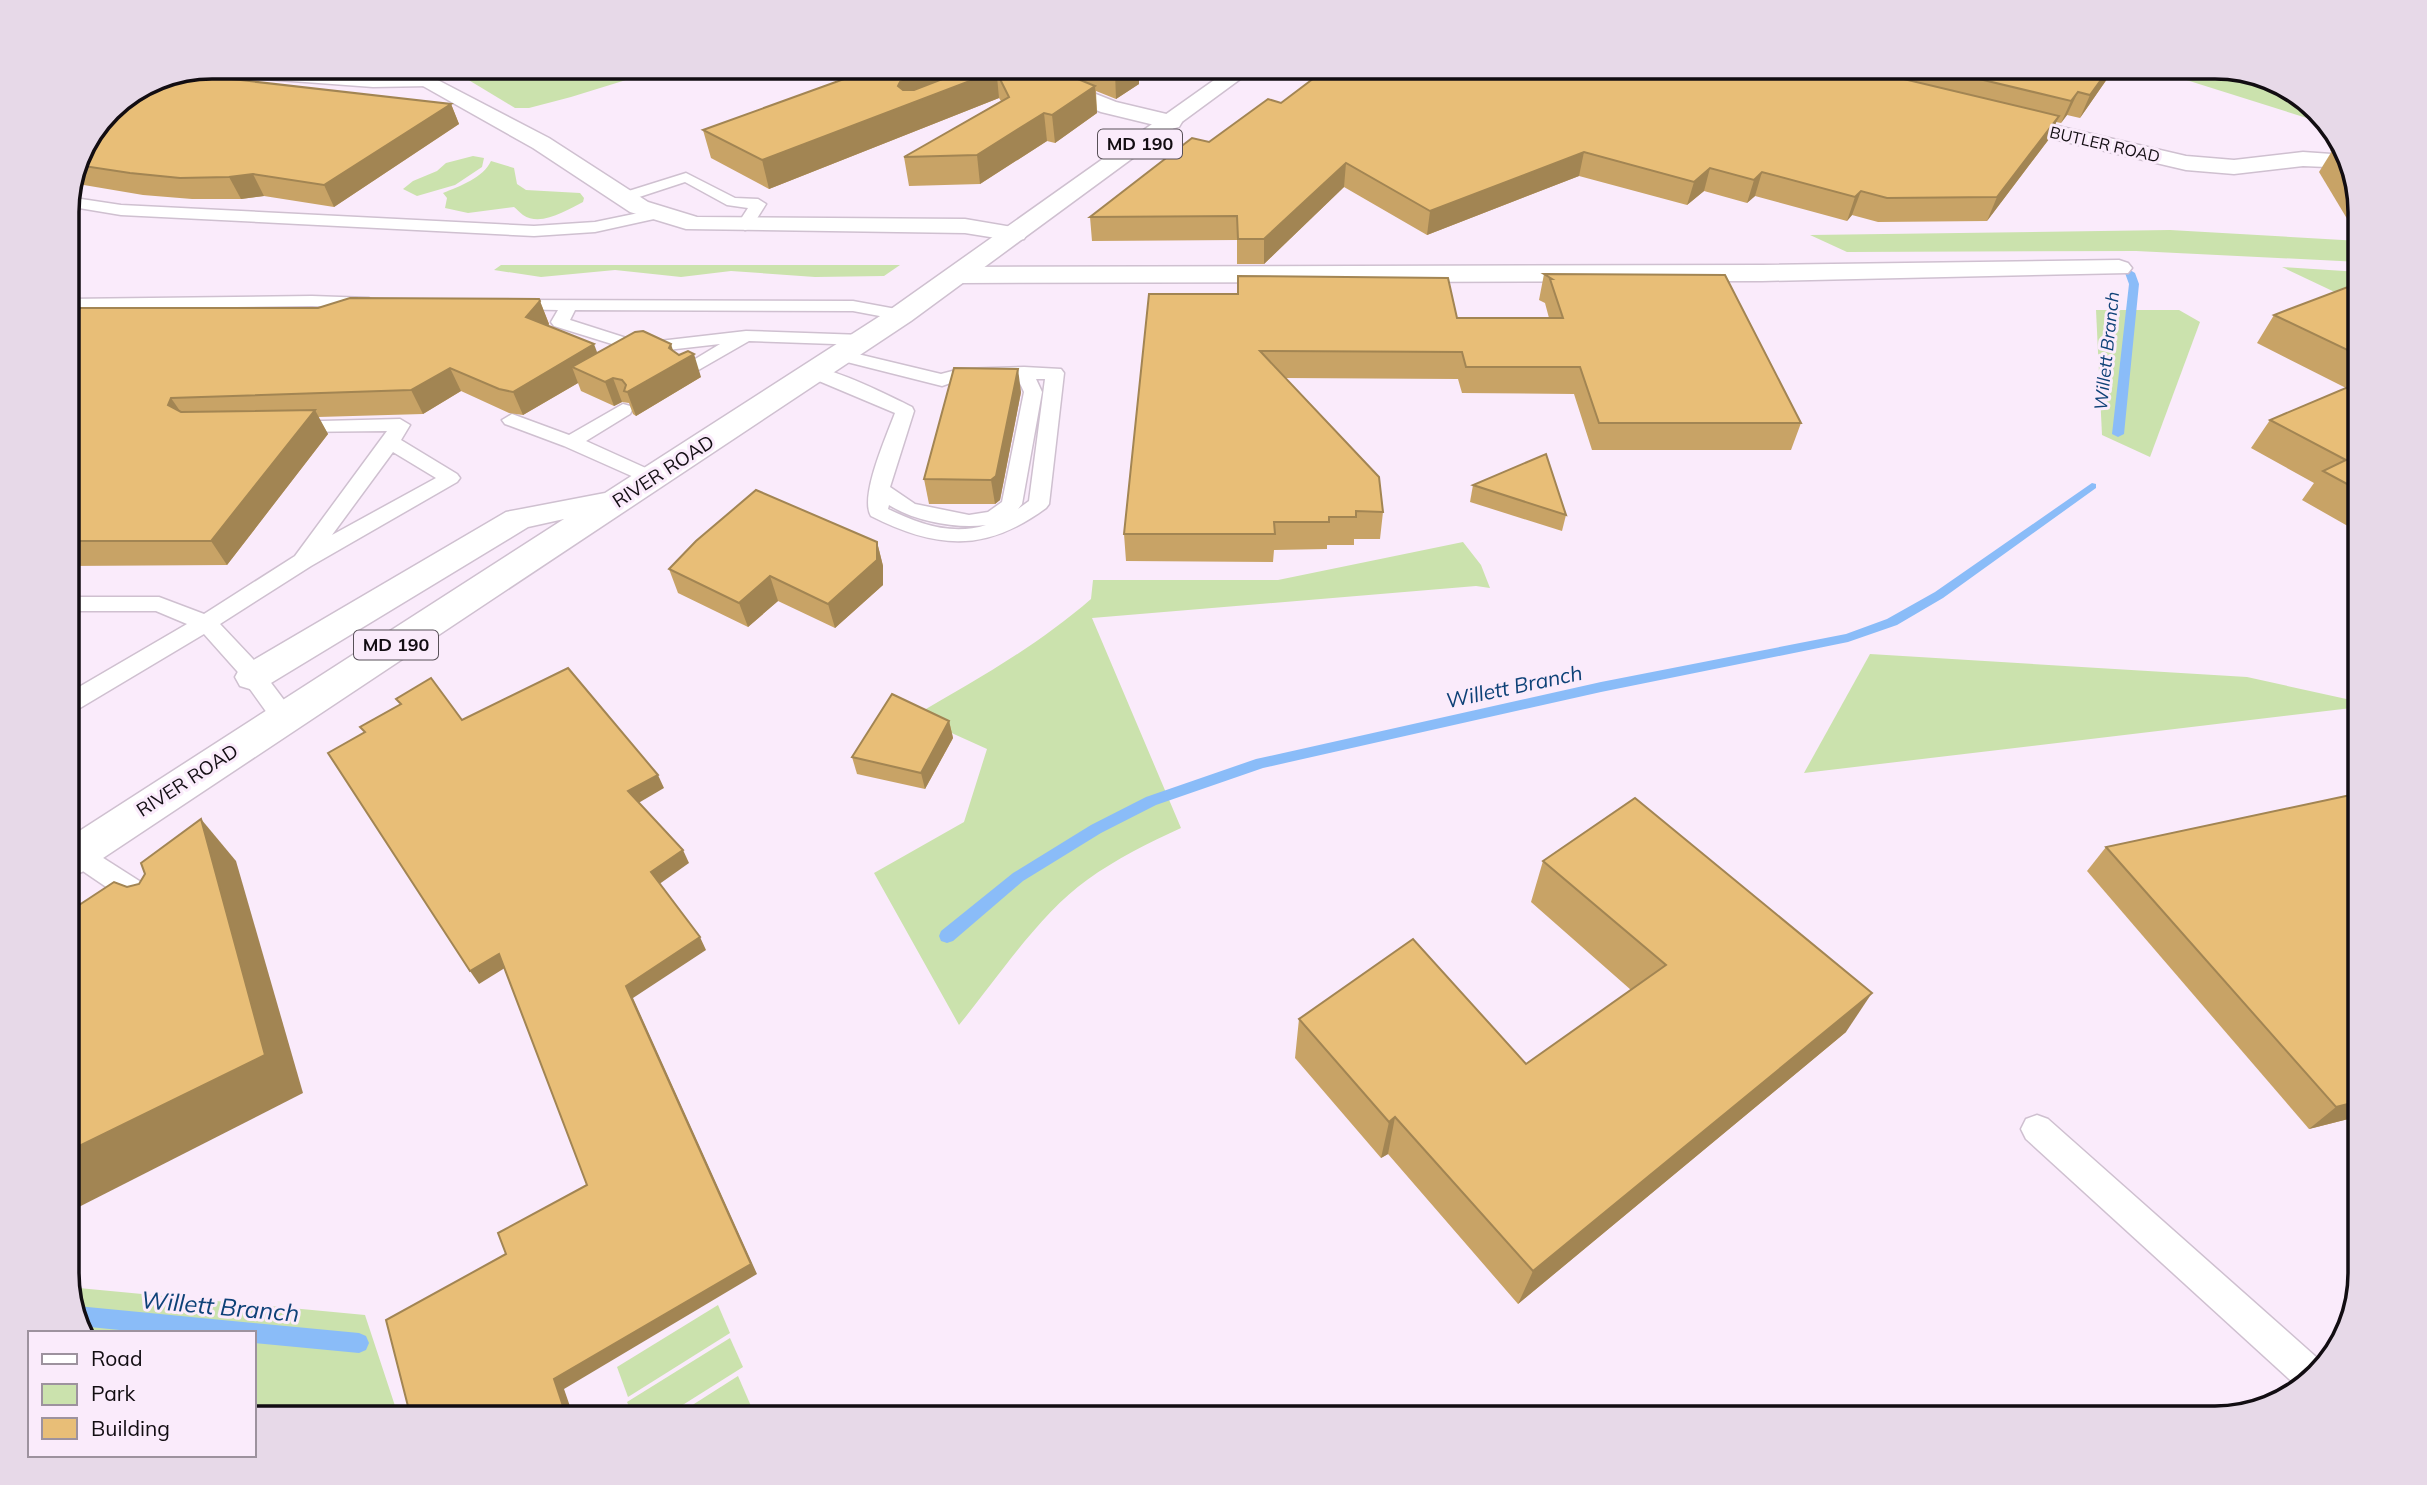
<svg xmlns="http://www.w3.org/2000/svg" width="2427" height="1485" font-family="Mulish,sans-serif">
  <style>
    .green { fill: #cbe2ad }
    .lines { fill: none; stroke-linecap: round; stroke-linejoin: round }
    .stream { fill: #8abcf8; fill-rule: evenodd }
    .service-casing { stroke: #cfc0d0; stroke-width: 3 }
    .minor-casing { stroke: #cfc0d0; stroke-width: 3 }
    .secondary-casing { stroke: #cfc0d0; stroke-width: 3 }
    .primary-casing { stroke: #cfc0d0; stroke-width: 3 }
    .service { fill: #fff; fill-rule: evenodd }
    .minor { fill: #fff; fill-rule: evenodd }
    .secondary { fill: #fff; fill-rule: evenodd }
    .primary { fill: #fff; fill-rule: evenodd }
    .wall { fill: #c8a366 }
    .shaded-wall { fill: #a28553 }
    .building { fill: #e8be77; stroke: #a28553; stroke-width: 2 }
    .labels { text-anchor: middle; stroke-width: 6; stroke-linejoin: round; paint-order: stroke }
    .far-street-label { font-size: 16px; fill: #120d12; stroke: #faebfb }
    .shield { fill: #faebfb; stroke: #585058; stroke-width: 2 }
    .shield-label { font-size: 18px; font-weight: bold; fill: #120d12 }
    .far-water-label { font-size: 18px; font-style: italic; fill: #0d4177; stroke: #faebfb }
    .street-label { font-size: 19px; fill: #120d12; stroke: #faebfb }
    .water-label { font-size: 21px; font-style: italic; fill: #0d4177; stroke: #faebfb }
    .near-water-label { font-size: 24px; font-style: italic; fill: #0d4177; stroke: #faebfb }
    .rim { fill: none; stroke: #120d12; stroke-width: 3.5 }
  </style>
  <rect width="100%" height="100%" fill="#faebfb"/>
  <g class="green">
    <path d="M447,67h221l-97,30 -42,11h-14z"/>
    <path d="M2145,67h70l73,19 38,38z"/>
    <path d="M473,156l11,2 -2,9 -27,18 -38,11 -14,-7 10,-8 24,-10 9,-8z"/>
    <path d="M491,161l23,7 3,16 9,6 54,3 4,5 -1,4c-16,8 -42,25 -60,13 -4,-3 -6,-6 -9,-8l-46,6 -23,-5 2,-10 -4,-5c17,-7 40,-15 48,-32z"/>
    <path d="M2170,230l190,11v21l-224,-11 -289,1 -37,-17z"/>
    <path d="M501,265h399l-16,11 -69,1 -84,-6 -50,6 -66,-7 -74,7 -47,-7z"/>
    <path d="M2282,267l78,5v32z"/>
    <path d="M2096,310h83l21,12 -50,135 -48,-22z"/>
    <path d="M1463,542l18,23 9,23 -14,-2 -384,32 89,210c-33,15 -65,31 -94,52 -47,33 -91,100 -128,145l-85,-152 90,-51 23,-73 -73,-33c62,-36 123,-70 177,-117l2,-19h185z"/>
    <path d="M1870,654l377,23 113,25v5l-556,66z"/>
    <path d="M68,1287l297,28 34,103h-145v-85h-172z"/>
    <path d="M718,1305l12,28 -102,64 -11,-30z"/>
    <path d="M730,1338l13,29 -81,51h-28l-7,-16z"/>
    <path d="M738,1376l13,30 -19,12h-60z"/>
  </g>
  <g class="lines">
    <g class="stream">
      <path d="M2130,270l5,3 4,11 -15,150 -6,3 -6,-3 17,-150 -4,-11z"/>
      <path d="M2092,483l4,1v4l-153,110 -46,27 -49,17 -247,50 -338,76 -107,37 -55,28 -78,48 -70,60 -6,2 -6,-2 -2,-5 2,-5 72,-58 78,-48 55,-28 110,-38 345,-77 245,-48 41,-15 48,-27z"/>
      <path d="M77,1306l282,27 7,3 3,7 -3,7 -7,3 -105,-10v-10h-105l-69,-7 -6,-19z"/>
    </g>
    <defs>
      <g id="service">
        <path d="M209,67l164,12 57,-1 7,4 -7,4 -57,1 -178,-13 -6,-3z"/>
        <path d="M686,173l49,25 23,1 8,5 -15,24 -6,2 -8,-5 11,-17 -21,-3 -42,-23 -61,20 -8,-5 3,-3z"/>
        <path d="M68,197l53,8 413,21 61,-4 63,-13 8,5 -3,3 -68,15 -61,4 -413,-21 -54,-9z"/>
        <path d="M312,296l57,2 9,5 -9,5 -57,-2 -245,3v-10z"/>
        <path d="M511,300l342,1 54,10 3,4 -9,5 -48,-9 -278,-1 -5,10 72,23 104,-12 117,4 9,5 -9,5 -114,-4 -61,35 -9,-5 3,-4 38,-23 -79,9 -87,-27 -3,-4 7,-12 -53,-1 -3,-4 3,-4z"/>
        <path d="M841,350l100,24 19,-5 64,-2 37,2 3,4 -15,131 -3,4c-61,45 -110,41 -175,8 -12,-19 16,-81 24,-103l-88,-37 -3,-4 3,-4c18,-5 85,29 105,39l2,4 -24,76 25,17 54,11 19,-3 14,-10 22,-110 -6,-13h-56l-20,7 -107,-27 -3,-4 3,-4zM1036,379h9l-16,122 -11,8 4,-5 20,-112zM889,505c25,16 67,24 97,20 -34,11 -67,-1 -98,-16z"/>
        <path d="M623,404l7,2 2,4 -2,4 -44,27 73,33 3,4 -3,4h-14l-81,-36 -59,-22 -3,-4 10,-6 57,21z"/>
        <path d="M400,419l10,6 -9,15 56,34 3,4 -3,4 -146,84 -91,58 33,35 40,53 3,6 -3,6 -9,3 -9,-3 -38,-53 -33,-37 -129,77 -8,2v-19l120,-70 -31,-13h-89v-14h92l45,17 91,-58 92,-125 -96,1 -10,-6 3,-4zM393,452l43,26 -104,57z"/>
        <path d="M77,844l9,3 80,51 4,8 -4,8 -10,3 -10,-3 -78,-53 -1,-13z"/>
        <path d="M2037,1115l11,4 276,245 -25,24 -273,-249 -5,-10 5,-10z"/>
      </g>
      <g id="minor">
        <path d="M995,66h30l91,36 63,15 3,5 -3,5 -8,2 -70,-17 -103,-42z"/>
        <path d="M1211,66h30l8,7 -3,4c-11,3 -27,-2 -35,-11z"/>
        <path d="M430,76l119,62 99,64 49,15 268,2 59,10 3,5 -3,5 -9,2 -50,-8 -279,-4 -56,-17 -97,-64 -110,-62 -3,-4 3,-4z"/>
        <path d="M2002,113l184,43 48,4 69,-8 43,3 4,13 -47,-2 -69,8 -48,-4 -192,-45 -3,-5 3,-5z"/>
        <path d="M2119,260l9,3 4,5 -4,5 -366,8 -803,2 -9,-2 -4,-6 4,-6 9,-2 803,-2z"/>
      </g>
      <path id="secondary" d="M2204,66h12l33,10 -8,3 -34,-9z"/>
      <path id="primary" d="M1234,66h24l-347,255 -829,551 -15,4v-37l497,-320 -36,8 -262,159 -13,4 -13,-4 -5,-9 5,-9 266,-156 99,-19 286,-184z"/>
    </defs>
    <use href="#service" class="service-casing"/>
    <use href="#minor" class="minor-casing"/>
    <use href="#secondary" class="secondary-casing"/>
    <use href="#primary" class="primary-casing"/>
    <use href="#service" class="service"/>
    <use href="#minor" class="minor"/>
    <use href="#secondary" class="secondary"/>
    <use href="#primary" class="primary"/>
  </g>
  <g class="wall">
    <path d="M824,66h335l-20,9v9l-23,15 -20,-8 1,22 -42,30 -8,-2 -67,43 -71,2 -5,-29 97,-56 -2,-3 -230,91 -58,-31 -8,-28 146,-52z"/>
    <path d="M1356,66h760l-36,52 -13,-3 -6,8 -5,-1 -7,17 -62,82 -109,1 -26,-7 -5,6 -92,-25 -8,7 -43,-12 -17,14 -108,-29 -152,59 -83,-48 -80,77h-27v-24l-145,1 -2,-24 119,-75 72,-39 71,-34z"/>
    <path d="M451,104l8,20 -125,83 -70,-11 -23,3h-49l-49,-4 -71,-12 9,-35z"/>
    <path d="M2332,151l13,2 15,49v31l-5,-1 -36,-60z"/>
    <path d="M1544,274l257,149 -10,27h-199l-18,-56 -112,-1 -4,-14 -173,-1 98,134 -3,27h-26v6h-27v4l-53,1 -1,12 -147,-1 -2,-27 25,-240 308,24h92l-4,-15 -6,-3z"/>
    <path d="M2360,288v245l-58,-33 12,-17 -63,-35 19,-28 76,-32 -89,-45 17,-28z"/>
    <path d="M539,299l10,25 -1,2 49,27 77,-2 27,26 -65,39 -3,-2 -4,-11 -7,-1 -8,4 -33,-15 -3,-8 -55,32 -14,-2 -48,-22 -38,23 -105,3 10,17 -101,131 -160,1v-258h251z"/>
    <path d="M1021,392l-21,108 -5,4h-66l-5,-25z"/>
    <path d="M1473,485l93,30 -4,16 -92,-29z"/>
    <path d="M877,542l6,24v19l-48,43 -57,-27 -30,26 -70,-34 -9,-24z"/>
    <path d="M949,721l4,17 -28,51 -68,-15 -5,-17z"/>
    <path d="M2106,847l254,269 -51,13 -222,-258z"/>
    <path d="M1543,861l303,171 -328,272 -130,-150 -7,4 -86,-100 4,-39 227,45 105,-74 -100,-88z"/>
  </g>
  <g class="shaded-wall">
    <path d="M940,66h56l3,32 -230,91 -7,-29 138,-78z"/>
    <path d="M1124,66h35l-20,9v9l-23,15 -1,-27z"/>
    <path d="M2111,66h5l-36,52 10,-23z"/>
    <path d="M1095,86l2,27 -42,30 -3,-28z"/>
    <path d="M2078,92l-11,23 -6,8 10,-22z"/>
    <path d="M451,104l8,20 -125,83 -10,-22z"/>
    <path d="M1044,113l3,28 -67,43 -3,-29z"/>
    <path d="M2059,116l-10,23 -62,82 10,-24z"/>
    <path d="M1584,152l-5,24 -152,59 3,-24z"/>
    <path d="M1346,163l-2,24 -80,77v-25z"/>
    <path d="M1710,168l-6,23 -17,14 7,-23z"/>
    <path d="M1762,172l-7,24 -8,7 7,-23z"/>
    <path d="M253,174l11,22 -23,3 -12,-22z"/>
    <path d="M1861,191l-9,24 -5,6 8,-24z"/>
    <path d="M540,301l9,23 -13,16 -10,-23z"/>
    <path d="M594,344l9,24 -31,-1 6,16 -55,32 -10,-23z"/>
    <path d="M671,344l6,19 17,-9 7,23 -65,39 -9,-24 42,-44z"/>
    <path d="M450,368l11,23 -38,23 -12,-24z"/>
    <path d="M1018,369l3,23 -21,108 -5,4 -4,-24z"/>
    <path d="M613,378l9,24 -8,4 -9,-24z"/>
    <path d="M171,398l16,23 -19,-16z"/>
    <path d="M315,410l13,24 -101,131 -16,-24z"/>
    <path d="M877,542l6,24v19l-48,43 -7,-24z"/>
    <path d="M770,576l8,25 -30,26 -9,-24z"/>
    <path d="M949,721l4,17 -28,51 -4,-16z"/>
    <path d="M658,775l6,13 -29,17 -7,-14z"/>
    <path d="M201,819l35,42 67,232 -236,120v-61z"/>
    <path d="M683,850l6,13 -31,22 -7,-13z"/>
    <path d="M700,937l6,13 -73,48 124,276 -193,115 10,29h-7l-13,-39 72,-393z"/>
    <path d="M499,954l9,12 -29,18 -9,-13z"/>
    <path d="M1872,993l-26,39 -328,272 15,-33z"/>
    <path d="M2360,1101v15l-51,13 27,-22z"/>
    <path d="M1395,1117l-7,37 -7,4 8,-36z"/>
  </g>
  <g class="building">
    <path d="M880,66h60l-40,16 -2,4 5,4h11l62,-24h70l49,20 -43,29 -8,-2 -67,42 -73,2 105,-60 -13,-26 -234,89 -59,-30z"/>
    <path d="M1100,66h24l-9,6z"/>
    <path d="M1330,66h16l6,3 4,-3h493l210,50 -62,81 -110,1 -26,-7 -6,6 -93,-25 -8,8 -44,-12 -16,14 -110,-30 -154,59 -84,-48 -82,76h-26l-1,-23 -147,1 102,-79 17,4 59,-43 13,4z"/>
    <path d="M1925,66h186l-21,29 -12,-3 -7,9z"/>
    <path d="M178,73l273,31 -127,81 -71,-11 -24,3 -49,1 -50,-5 -53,-8 4,-17 28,-39 47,-32z"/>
    <path d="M2332,151l13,2 11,36z"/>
    <path d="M1544,274l181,1 76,148h-202l-19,-56h-114l-4,-15 -202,-1 119,126 4,35 -27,-1v6h-27v5h-55l1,12h-151l25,-240h89v-18l210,2 9,40h106l-13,-39h2z"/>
    <path d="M2353,285l7,3v68l-86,-41z"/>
    <path d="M350,298l189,1 1,2 -14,16 68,27 -81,48 -14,-3 -49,-21 -39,22 -240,8 -3,7 13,7 134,-2 -104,131h-144v-233h251z"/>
    <path d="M643,331l28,13 -2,4 10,7 9,-4 6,3 -67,38 -3,-1 2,-6 -4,-5 -9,-2 -8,4 -33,-15 63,-35z"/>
    <path d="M954,368l64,1 -22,107 -5,4 -67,-1z"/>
    <path d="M2360,382v109l-37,-20 23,-11 -76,-40z"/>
    <path d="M1546,454l20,61 -93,-30z"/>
    <path d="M756,490l121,52v18l-49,44 -58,-28 -31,27 -70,-34 27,-28z"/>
    <path d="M568,668l90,107 -30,16 55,59 -32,22 49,65 -74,49 125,278 -197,115 13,39h-156l-25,-98 120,-66 -8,-21 89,-48 -88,-231 -29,17 -142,-218 37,-21 -5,-5 41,-23 -5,-5 35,-21 31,42z"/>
    <path d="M892,694l57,27 -28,52 -69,-16z"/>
    <path d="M2360,793v308l-24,6 -230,-260z"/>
    <path d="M1635,798l237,195 -339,278 -138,-154 -6,5 -90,-103 114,-80 113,125 140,-99 -123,-104z"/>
    <path d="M201,819l64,236 -198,97v-239l47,-31 13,5 12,-3 6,-10 -4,-11z"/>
  </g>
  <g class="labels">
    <g class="far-street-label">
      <text transform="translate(2105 144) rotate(13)" y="6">BUTLER ROAD</text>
    </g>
    <g class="shield">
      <rect x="1098" y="129.5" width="84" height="29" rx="5"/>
      <rect x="354" y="630.5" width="84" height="29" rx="5"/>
    </g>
    <g class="shield-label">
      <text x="1140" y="150">MD 190</text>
      <text x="396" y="651">MD 190</text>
    </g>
    <g class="far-water-label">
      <text transform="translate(2107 351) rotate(-84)" y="6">Willett Branch</text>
    </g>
    <g class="street-label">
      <text transform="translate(663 471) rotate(-33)" y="7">RIVER ROAD</text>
      <text transform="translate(187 780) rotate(-33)" y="7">RIVER ROAD</text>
    </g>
    <g class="water-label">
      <text transform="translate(1514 687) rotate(-12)" y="7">Willett Branch</text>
    </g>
    <g class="near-water-label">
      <text transform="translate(220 1307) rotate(5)" y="8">Willett Branch</text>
    </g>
  </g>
  <path d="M0 0H2427V1485H0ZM212 79H2215A133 133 0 0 1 2348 212V1273A133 133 0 0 1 2215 1406H212A133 133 0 0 1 79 1273V212A133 133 0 0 1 212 79Z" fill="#e7d9e8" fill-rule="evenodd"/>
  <path class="rim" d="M212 79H2215A133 133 0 0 1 2348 212V1273A133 133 0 0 1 2215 1406H212A133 133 0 0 1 79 1273V212A133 133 0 0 1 212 79Z"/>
  <rect x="28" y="1331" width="228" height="126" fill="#faebfb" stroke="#9d929e" stroke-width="2"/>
  <rect x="42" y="1354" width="35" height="10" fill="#ffffff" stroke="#9d929e" stroke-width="2"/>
  <text x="91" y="1366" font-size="21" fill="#120d12">Road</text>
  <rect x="42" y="1384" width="35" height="21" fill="#cbe2ad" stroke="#9d929e" stroke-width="2"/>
  <text x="91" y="1401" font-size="21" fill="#120d12">Park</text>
  <rect x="42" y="1418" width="35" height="21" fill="#e8be77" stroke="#9d929e" stroke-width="2"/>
  <text x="91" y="1436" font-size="21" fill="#120d12">Building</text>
</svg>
